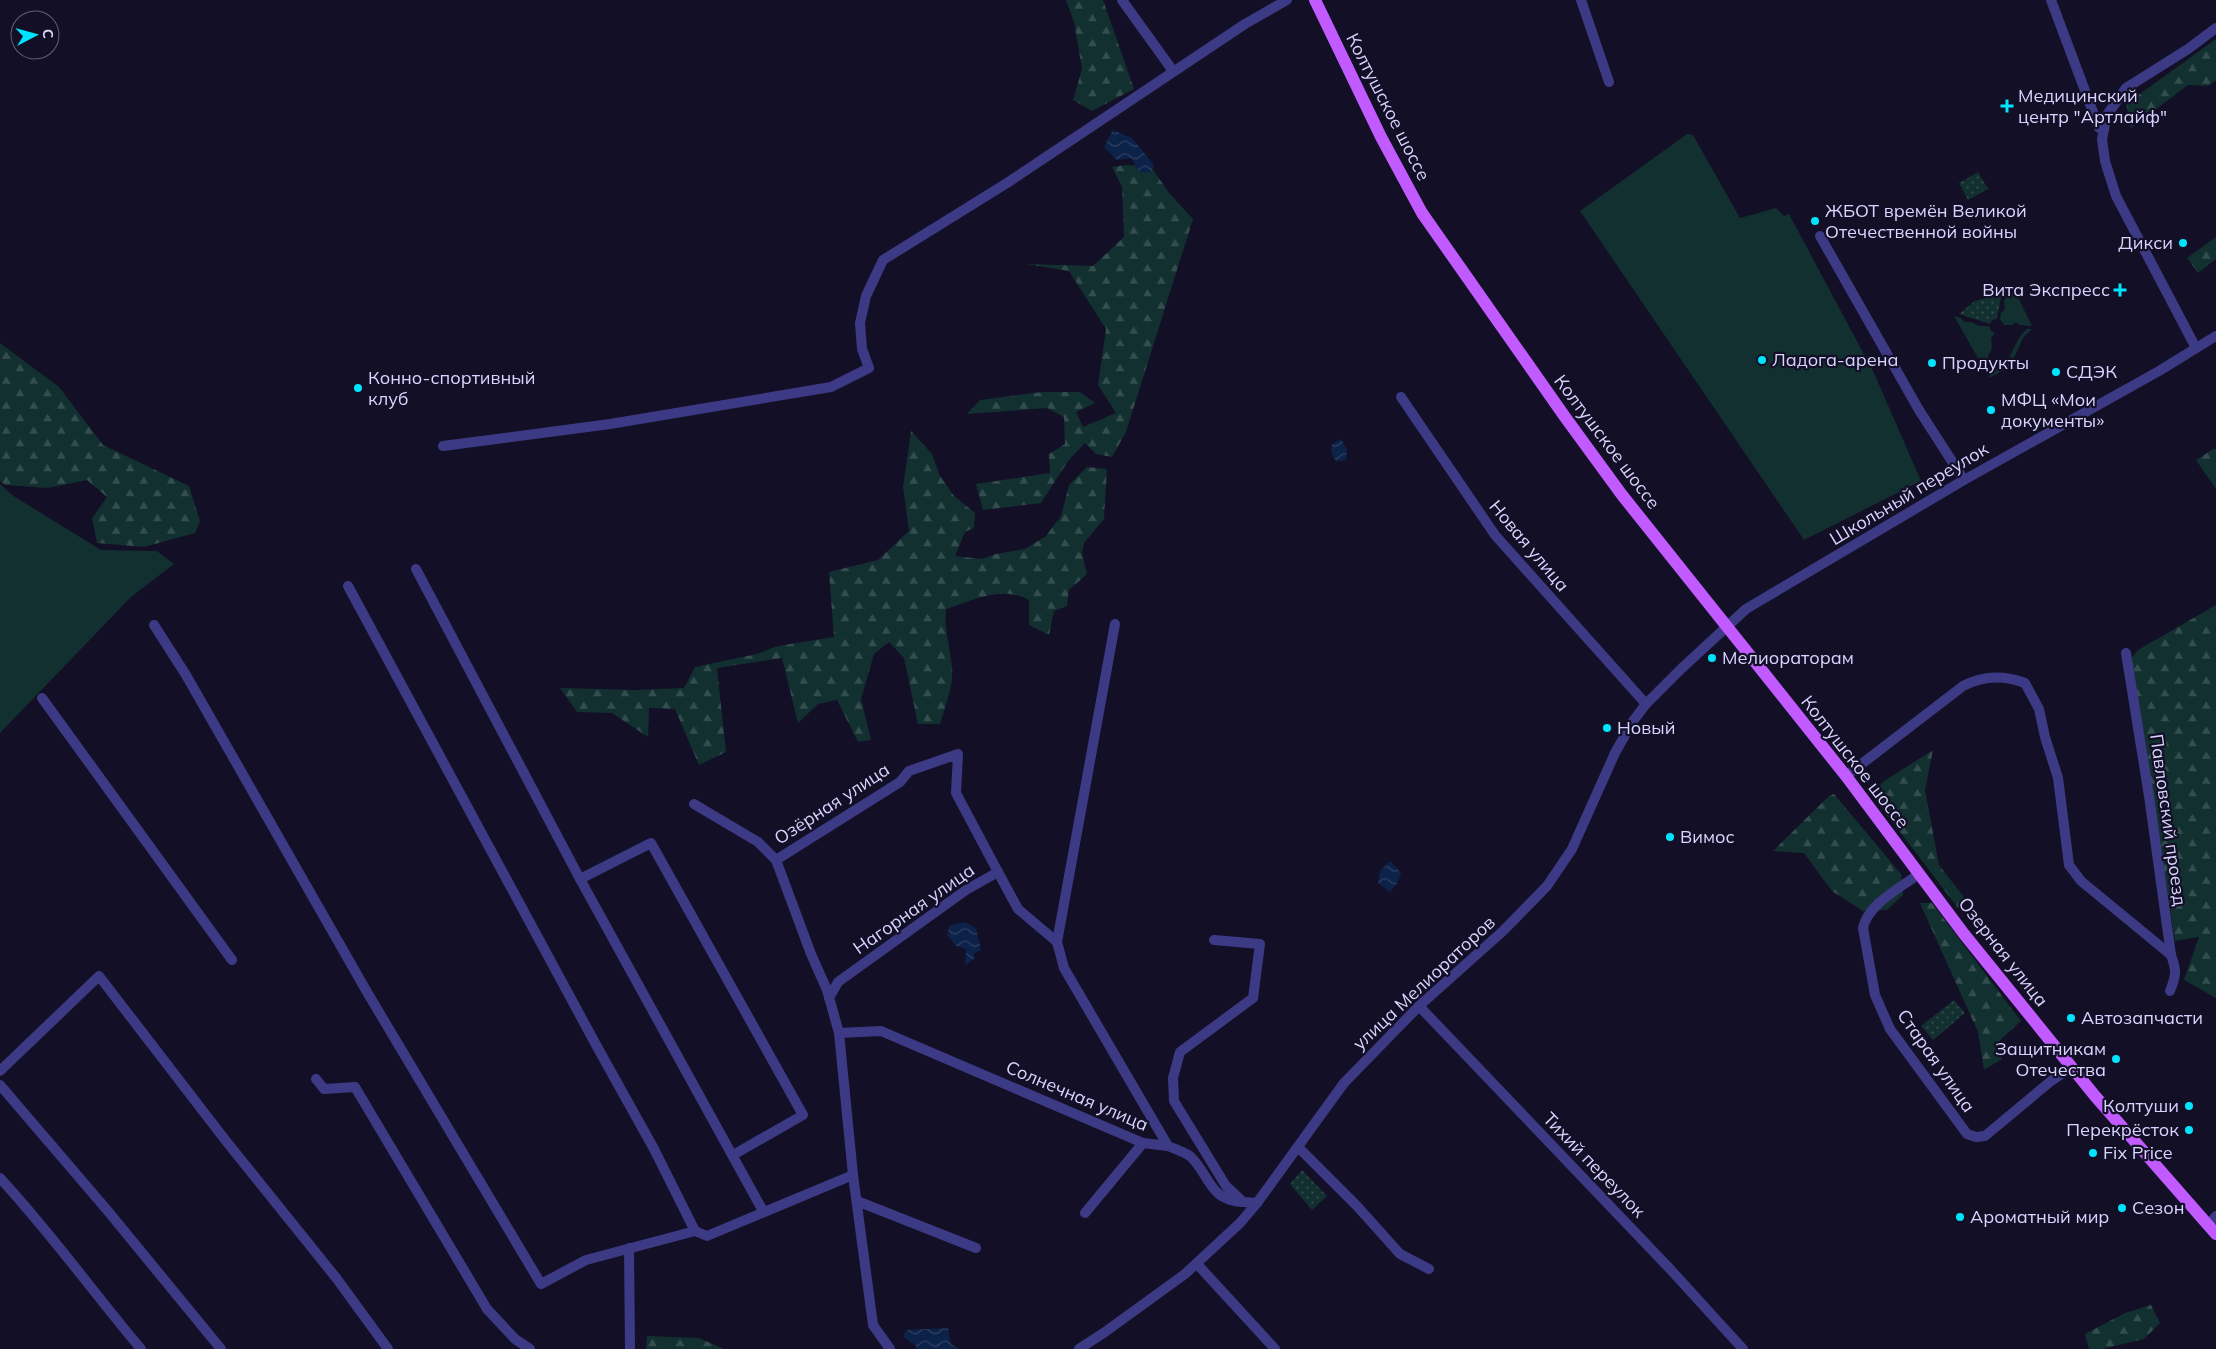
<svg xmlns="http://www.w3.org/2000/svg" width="2216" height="1349" font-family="Mulish,sans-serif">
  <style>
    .grass { fill: #12302f }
    .forest { fill: url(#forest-firs) }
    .park { fill: url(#park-dots) }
    .water { fill: url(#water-waves) }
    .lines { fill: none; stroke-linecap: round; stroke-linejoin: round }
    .minor { stroke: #3d3a85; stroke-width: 10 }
    .major { stroke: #c25bff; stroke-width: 12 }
    .poi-dot { fill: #00e5ff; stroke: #130f26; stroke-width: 2 }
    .labels { text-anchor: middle; stroke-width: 4.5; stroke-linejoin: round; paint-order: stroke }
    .poi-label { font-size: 18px; fill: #d9d4ff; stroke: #130f26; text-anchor: start }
    .street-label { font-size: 18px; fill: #d9d4ff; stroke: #130f26 }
  </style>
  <defs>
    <pattern id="forest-firs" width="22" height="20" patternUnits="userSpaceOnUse" patternTransform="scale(1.25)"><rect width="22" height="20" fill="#12302f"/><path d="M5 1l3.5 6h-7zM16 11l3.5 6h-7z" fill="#344d4e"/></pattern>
    <pattern id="park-dots" width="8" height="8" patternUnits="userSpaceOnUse" patternTransform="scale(1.25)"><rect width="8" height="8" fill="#12302f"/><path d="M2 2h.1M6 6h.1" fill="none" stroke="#344d4e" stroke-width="1.8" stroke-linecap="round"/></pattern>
    <pattern id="water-waves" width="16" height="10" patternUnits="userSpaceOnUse" patternTransform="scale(1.25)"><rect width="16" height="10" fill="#0c2248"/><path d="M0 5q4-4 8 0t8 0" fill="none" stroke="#2f4163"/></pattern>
  </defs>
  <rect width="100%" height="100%" fill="#130f26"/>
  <g class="grass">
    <path d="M1687,134l6,1 47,83 36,-10 8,8 5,-2 85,159 47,108 -117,59 -224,-329z"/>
    <path d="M2007,285l6,2 19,39 -12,-1 -4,-3 -4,3h-8l-4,-6 1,-6 4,-4c-1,-10 -2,-6 3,-15z"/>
    <path d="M1954,316l7,2 3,4c10,0 7,-1 15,4h10l2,5 4,2 -4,5c1,9 2,10 -3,18l1,5 -2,13z"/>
    <path d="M2027,329h5l-9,9 -13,29 -21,11 1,-7c24,-5 21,-29 37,-42z"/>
    <path d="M0,484l12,11 89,55 56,1 17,13 -43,33 -131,136z"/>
  </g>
  <g class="forest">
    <path d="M1066,0h37l31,89 -42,22 -19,-11 9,-31 -8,-47z"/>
    <path d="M2216,39v41l-8,6 -20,-1 -57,43 -5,-24z"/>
    <path d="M1126,165l25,2 19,27 23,25 -67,213 -14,25 -16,-3 -11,-11 -17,18 -27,42 -58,7 -7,-26 74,-11 -1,-19 16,-10 -1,-27 -17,-9 -80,6 13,-14 62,-8h38l15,11 -19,9 7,15 33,-14 -18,-28 8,-56 -37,-58 -43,-7 67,2 31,-29 -2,-50 -10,-20z"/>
    <path d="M2216,237v22l-18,14 -11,-15z"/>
    <path d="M0,343l59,44 44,58 86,41 11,35 -5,12 -51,14 -47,-4 -5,-25 15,-21 -20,-17 -39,8 -43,-3 -5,-4z"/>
    <path d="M911,431l21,23 8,22 14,20 21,17 -1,15 -9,4 -10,24 27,3 14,-5 29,-5 21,-13 15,-20 8,-31 18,-18 20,2 -3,50 -20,24 -2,10 5,21 -18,16 -2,16 -13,5 -5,24 -20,-10v-25c-26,-15 -56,0 -83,9 -2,20 4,38 6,58 2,18 -7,40 -12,57h-22l-14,-66 -15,-16 -15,12 -13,45 10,41 -13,2 -21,-42 -19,4 -20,19 -16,-65 -65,10 9,84 -27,13 -24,-56 -26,-1 -1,29 -36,-24 -35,-1 -17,-24 75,2 49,-2 11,-21 62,-13 21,-8 56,-9 -5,-65 49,-12 31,-29 -6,-44z"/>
    <path d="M2215,448l1,2v39l-20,-29z"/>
    <path d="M2216,605v393l-32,-18 15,-43 -24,4 -44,-282 7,-9z"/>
    <path d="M1933,750l-8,40 14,75 28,36 -9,7 -87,-114 13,-13z"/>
    <path d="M1834,794l67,80 2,21 -16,15 -24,1 -31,-20 -28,-38 -31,-2 56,-55z"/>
    <path d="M1920,903h12l89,118 -23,21 4,17 -18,11 -6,-38z"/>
    <path d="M2151,1305l9,18 -16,16 -42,10h-13l-4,-15 40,-21z"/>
    <path d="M647,1336l52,2 25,11h-78z"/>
  </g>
  <g class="park">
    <path d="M1978,172l10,17 -20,11 -9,-17z"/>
    <path d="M2003,288l-6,30 -6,3 -1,3 -31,-10 16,-13 13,-4 7,-6z"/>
    <path d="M1954,1000l11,13 -32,27 -12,-14z"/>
    <path d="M1302,1170l25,26 -15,14 -22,-26z"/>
  </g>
  <g class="water">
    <path d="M1113,130l19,8 22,27 -3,8 -12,-1 -8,-14 -14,2 -13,-13z"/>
    <path d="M1341,439l6,10 -1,11 -10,2 -5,-11 1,-7z"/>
    <path d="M1390,861l11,12 -5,12 -6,7 -12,-9 2,-12z"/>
    <path d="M965,922l11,6 5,22 -7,4v5l-9,6 1,-16 -10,-3 -9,-11 3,-10z"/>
    <path d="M948,1328l3,16 8,5h-43v-3l-13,-9 3,-7z"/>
  </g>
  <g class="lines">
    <g class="minor">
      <path d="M1122,0l51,71"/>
      <path d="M1581,0l28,82"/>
      <path d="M2051,0l48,128"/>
      <path d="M1820,236l99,174 45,70"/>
      <path d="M2196,348l-80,-152 -11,-35 -3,-22 5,-24 19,-27 62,-39 28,-21"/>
      <path d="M1401,397l94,138 151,169"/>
      <path d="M443,446l167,-22 221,-37 38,-19 -7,-19 -2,-26 6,-27 17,-36 124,-77 238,-159 42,-24"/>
      <path d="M416,569l164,310 183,332"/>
      <path d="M348,586l247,457 59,106 41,82"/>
      <path d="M154,625l32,50 181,317 174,292 45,-24 109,-29 12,5 146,-61"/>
      <path d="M2126,653l23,143 22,159c6,16 5,21 -1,36"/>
      <path d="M42,698l190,262"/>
      <path d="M1846,776l117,-90c21,-11 41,-11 62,-3l14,26 6,28 13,41 11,87 12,16 90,74"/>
      <path d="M694,804l64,38 18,18"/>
      <path d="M1919,874c-19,14 -51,30 -56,54l12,67 15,34 77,105 9,3 9,-1 66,-55 21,-14"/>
      <path d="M580,879l71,-36 152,272 -70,40"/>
      <path d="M1214,940l46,4 -7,54 -73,54 -7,26 1,23 52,85 17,16 14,1"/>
      <path d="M829,998l9,-16 128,-92 32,-18 20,37 39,33"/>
      <path d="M1419,1006l251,263 73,80"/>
      <path d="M839,1033l42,-2 262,112 25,3 -104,-178 -7,-26 58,-318"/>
      <path d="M0,1071l99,-95 127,165 111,138 51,70"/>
      <path d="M316,1079l8,10 31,-2 132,222 28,30 15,10"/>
      <path d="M0,1085l107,125 114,139"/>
      <path d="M1168,1146c7,3 16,6 22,10 21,20 18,44 53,46"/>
      <path d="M1298,1147l59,59 43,48 29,15"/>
      <path d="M0,1178c50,54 93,114 141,171"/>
      <path d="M857,1201l119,47"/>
      <path d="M1085,1213l58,-70"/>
      <path d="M2208,1225l8,-9"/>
      <path d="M629,1248l1,101"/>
      <path d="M1197,1264l78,85"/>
      <path d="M890,1349l-17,-24 -20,-150 -14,-142 -12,-43 -16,-36 -35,-94 124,-78 9,-11 49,-17 -2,39 42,79"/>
      <path d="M1079,1349l26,-17 80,-58 55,-51 17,-20 87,-120 75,-77 84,-75 44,-45 25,-37 43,-96 18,-32 13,-17 35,-35 65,-60 218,-129 195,-109 57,-35"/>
    </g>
    <path class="major" d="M1315,0l66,137 41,76 143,204 57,78 224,281 118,158 131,162 121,138"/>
  </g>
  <g class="poi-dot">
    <path d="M2004.5 98.5h5v5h5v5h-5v5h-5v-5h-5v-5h5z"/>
    <circle cx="1815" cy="221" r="5"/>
    <circle cx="2183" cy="243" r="5"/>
    <path d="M2117.5 282.5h5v5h5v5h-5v5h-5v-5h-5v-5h5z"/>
    <circle cx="1762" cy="360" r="5"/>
    <circle cx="1932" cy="363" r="5"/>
    <circle cx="2056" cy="372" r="5"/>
    <circle cx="358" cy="388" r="5"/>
    <circle cx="1991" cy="410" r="5"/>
    <circle cx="1712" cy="658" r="5"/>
    <circle cx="1607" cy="728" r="5"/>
    <circle cx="1670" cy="837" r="5"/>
    <circle cx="2071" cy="1018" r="5"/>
    <circle cx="2116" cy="1059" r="5"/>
    <circle cx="2189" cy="1106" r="5"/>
    <circle cx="2189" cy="1130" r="5"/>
    <circle cx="2093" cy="1153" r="5"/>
    <circle cx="2122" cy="1208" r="5"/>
    <circle cx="1960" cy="1217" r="5"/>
  </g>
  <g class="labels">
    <g class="poi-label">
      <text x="2018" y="102">Медицинский<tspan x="2018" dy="21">центр "Артлайф"</tspan></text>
      <text x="1825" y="217">ЖБОТ времён Великой<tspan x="1825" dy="21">Отечественной войны</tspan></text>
      <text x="2173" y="249" text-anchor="end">Дикси</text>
      <text x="2110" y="296" text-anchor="end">Вита Экспресс</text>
      <text x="1772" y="366">Ладога-арена</text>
      <text x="1942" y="369">Продукты</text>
      <text x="2066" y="378">СДЭК</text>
      <text x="368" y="384">Конно-спортивный<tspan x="368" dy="21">клуб</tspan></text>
      <text x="2001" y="406">МФЦ «Мои<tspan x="2001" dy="21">документы»</tspan></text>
      <text x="1722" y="664">Мелиораторам</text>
      <text x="1617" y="734">Новый</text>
      <text x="1680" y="843">Вимос</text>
      <text x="2081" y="1024">Автозапчасти</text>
      <text x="2106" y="1055" text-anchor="end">Защитникам<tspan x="2106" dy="21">Отечества</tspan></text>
      <text x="2179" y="1112" text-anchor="end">Колтуши</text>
      <text x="2179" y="1136" text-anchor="end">Перекрёсток</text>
      <text x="2103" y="1159">Fix Price</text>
      <text x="2132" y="1214">Сезон</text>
      <text x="1970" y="1223">Ароматный мир</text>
    </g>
    <g class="street-label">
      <text transform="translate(1388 107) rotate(63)" y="6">Колтушское шоссе</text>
      <text transform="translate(1607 442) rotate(53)" y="6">Колтушское шоссе</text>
      <text transform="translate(1909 494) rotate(-31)" y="6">Школьный переулок</text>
      <text transform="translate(1529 546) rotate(50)" y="6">Новая улица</text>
      <text transform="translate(1855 762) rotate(52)" y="6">Колтушское шоссе</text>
      <text transform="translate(832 804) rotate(-33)" y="6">Озёрная улица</text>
      <text transform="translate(2168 820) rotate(82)" y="6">Павловский проезд</text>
      <text transform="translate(914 909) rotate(-35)" y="6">Нагорная улица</text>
      <text transform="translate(2003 952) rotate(52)" y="6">Озерная улица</text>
      <text transform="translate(1424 983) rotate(-43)" y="6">улица Мелиораторов</text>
      <text transform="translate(1936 1061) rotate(55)" y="6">Старая улица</text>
      <text transform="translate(1077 1096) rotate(23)" y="6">Солнечная улица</text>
      <text transform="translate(1594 1165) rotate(46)" y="6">Тихий переулок</text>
    </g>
  </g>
  <g transform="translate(35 35) rotate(84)"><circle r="24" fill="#130f26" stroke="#625e7d"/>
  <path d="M0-4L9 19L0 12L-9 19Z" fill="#00e5ff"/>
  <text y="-8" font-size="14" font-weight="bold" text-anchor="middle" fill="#d9d4ff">С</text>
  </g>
</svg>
